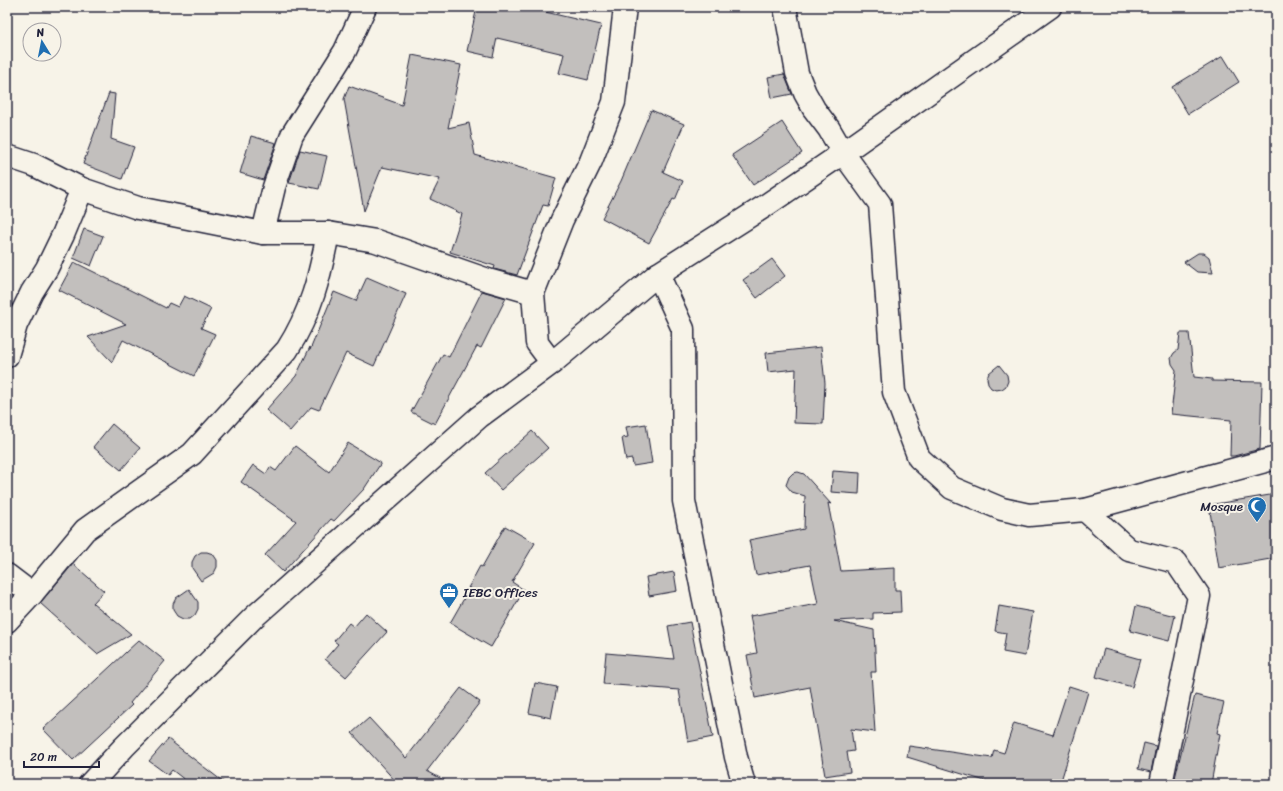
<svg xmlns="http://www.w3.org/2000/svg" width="1283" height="791" font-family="Sriracha,sans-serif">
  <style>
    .building { fill: #c2bfbd; stroke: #22223b }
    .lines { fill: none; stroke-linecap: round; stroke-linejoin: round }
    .street-casing { stroke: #22223b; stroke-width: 25 }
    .secondary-casing { stroke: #22223b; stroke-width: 25 }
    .street { stroke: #f7f3e8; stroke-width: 22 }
    .secondary { stroke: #f7f3e8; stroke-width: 22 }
    .labels { text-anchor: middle; stroke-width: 4; stroke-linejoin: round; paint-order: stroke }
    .poi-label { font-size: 13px; fill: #22223b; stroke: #f7f3e8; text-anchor: end }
  </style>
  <rect width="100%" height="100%" fill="#f7f3e8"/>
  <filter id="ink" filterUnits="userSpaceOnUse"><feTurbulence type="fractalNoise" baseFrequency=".025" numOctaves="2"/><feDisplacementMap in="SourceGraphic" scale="8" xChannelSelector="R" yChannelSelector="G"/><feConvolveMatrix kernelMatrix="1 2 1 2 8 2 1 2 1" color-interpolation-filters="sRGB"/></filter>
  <g filter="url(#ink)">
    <g class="building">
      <path d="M477,7h47l77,18 -13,55 -29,-7 5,-19 -67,-16 -4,19 -26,-6z"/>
      <path d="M412,55l49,10 -13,63 21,-5 6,32 81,23 -8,28 -5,-1 -26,70 -23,-6 1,-3 -45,-14 12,-38 -32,-15 10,-20 -58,-12 -18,44 -20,-112 5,-13 53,19z"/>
      <path d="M1223,56l16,26 -51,32 -16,-27z"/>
      <path d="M784,74l8,20 -20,4 -4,-21z"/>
      <path d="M109,93l6,1 -4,45 23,8 -12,32 -39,-15z"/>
      <path d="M651,110l33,14 -21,48 20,9 -8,19 -2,-1 -24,44 -47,-25 19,-37z"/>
      <path d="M782,122l20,31 -49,32 -21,-30z"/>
      <path d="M251,136l25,7 -13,37 -23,-7z"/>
      <path d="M300,150l27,6 -8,33 -30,-6z"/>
      <path d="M84,229l19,7 -12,30 -18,-8z"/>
      <path d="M1198,253h6l5,4 4,16 -16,-1 -13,-10z"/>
      <path d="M772,259l13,17 -28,22 -14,-18z"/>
      <path d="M74,262l92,46 3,-5 9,4 6,-11 27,13 -10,19 14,6 -21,42 -71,-36 -11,22 -24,-25 38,-13 -67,-34z"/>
      <path d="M367,277l39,17 -32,72 -28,-13 -27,57 -8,-3 -21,24 -24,-21 30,-34 14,-29v3l24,-58 22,9z"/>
      <path d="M482,291l24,7 -25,50 -4,-2 -42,78 -24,-12 32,-58 6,3z"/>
      <path d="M1180,333h9l5,44 18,2v2l50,1 -2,67 -26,7h-4l1,-36 -60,-6 5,-44 -4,-6 -1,-6 3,-5 4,-3z"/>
      <path d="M821,347l4,36 -2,41 -29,-1 2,-54 -28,3 -2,-19z"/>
      <path d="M999,365l8,10 1,6 -2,5 -4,3 -6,1 -5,-2 -3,-4 -1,-6 2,-5z"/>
      <path d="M112,424l28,24 -19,22 -28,-23z"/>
      <path d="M646,424l6,39 -19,3 -1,-7 -6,1 -4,-22 6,-1 -2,-10z"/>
      <path d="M532,431l16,17 -47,42 -16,-17z"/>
      <path d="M348,443l33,20 -17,26 -30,32 -3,-2 -48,53 -18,-17 31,-34 -55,-39 12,-17 13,9 4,-7 6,4 19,-25 34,26z"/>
      <path d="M833,471l27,2 -1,21 -28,-2z"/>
      <path d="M798,472l6,2 27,30 -3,-1 13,68 54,-3v22h5l1,22 -28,1v6l-39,2 40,9 2,42h-5l4,60 -24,-3 3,22 -7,1 3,20 -25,4 -15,-89 -55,11 -8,-43 10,-2 -7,-37 68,-12 -8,-39 -54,10 -7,-35 55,-11 1,-33 -13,-4 -6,-7 3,-8 4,-4z"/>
      <path d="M1276,494v64l-57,10 -10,-63z"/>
      <path d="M505,526l30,17 -23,39 12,8 -33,57 -41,-24 20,-35h-2l12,-22 2,1z"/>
      <path d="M201,552h6l6,2 4,6v7l-3,6 -13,8 -9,-13v-6l3,-6z"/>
      <path d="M73,564l31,27 -11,12 38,31 -34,20 -57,-51z"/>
      <path d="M674,572l3,19 -28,5 -3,-19z"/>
      <path d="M189,589l9,13v7l-3,6 -5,4h-7l-6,-3 -4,-6v-6l3,-6z"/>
      <path d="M999,606l34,6 -8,44 -22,-4 3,-19 -11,-2z"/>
      <path d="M1136,606l39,10 -6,25 -39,-10z"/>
      <path d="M366,613l21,19 -41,45 -21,-18 13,-15 -4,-3 15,-18 5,4z"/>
      <path d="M690,622l23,115 -25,5 -9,-52 -76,-6 3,-31 68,6 -6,-33z"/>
      <path d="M139,640l26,21 -35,42 2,2 -59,55 -30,-31z"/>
      <path d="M1104,649l36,10 -8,28 -36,-10z"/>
      <path d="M535,683l22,4 -6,31 -22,-5z"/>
      <path d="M1069,686l19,6 -28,92h-65l-88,-27 2,-11 83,12 2,-8 10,3 10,-30 39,12z"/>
      <path d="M461,688l19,14 -53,69 24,13h-53l-46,-51 17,-15 37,40z"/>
      <path d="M1195,695l29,7 -7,31 3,1 -9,50h-30l1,-5 -7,-1z"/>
      <path d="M168,739l9,7 49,38h-36l-18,-14 -4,5 -19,-14z"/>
      <path d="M1144,743l12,3 -5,26 -13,-3z"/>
    </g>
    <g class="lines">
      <defs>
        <g id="street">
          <path d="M785,7l12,66 8,20 9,16 15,20 14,24 37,51 14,188 25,66 33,30 50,21 27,6 56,-5 191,-52"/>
          <path d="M7,156l27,9 48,24 56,19 125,25h65l48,8 112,39 45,13"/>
          <path d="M263,233l11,-46 18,-52 53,-84 20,-44"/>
          <path d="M658,274l25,55 1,172 52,256 8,27"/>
          <path d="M7,356l9,-31 16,-33 15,-24 16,-33 19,-46"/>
          <path d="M1085,510l44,40 47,12 23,34 -38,188"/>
          <path d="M7,575l25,19"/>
          <path d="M7,621l25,-27 53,-64 107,-76 95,-104c24,-37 33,-74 41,-117"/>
        </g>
        <g id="secondary">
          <path d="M552,363l-15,-20 -4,-50 29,-73 29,-59 23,-59 11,-95"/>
          <path d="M90,784l34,-37 130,-130 225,-200 73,-54 106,-89 107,-68 78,-53 207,-146"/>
        </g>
      </defs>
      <use href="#street" class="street-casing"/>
      <use href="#secondary" class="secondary-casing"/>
      <use href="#street" class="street"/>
      <use href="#secondary" class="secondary"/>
    </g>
  </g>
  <defs>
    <symbol id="mosque-pin" viewBox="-11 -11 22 30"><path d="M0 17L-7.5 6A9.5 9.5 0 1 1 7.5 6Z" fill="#1f6fb2" stroke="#f7f3e8"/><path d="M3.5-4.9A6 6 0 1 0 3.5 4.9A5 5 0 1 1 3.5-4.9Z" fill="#fff"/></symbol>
    <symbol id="office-pin" viewBox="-11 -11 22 30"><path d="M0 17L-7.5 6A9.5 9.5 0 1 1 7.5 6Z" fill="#1f6fb2" stroke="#f7f3e8"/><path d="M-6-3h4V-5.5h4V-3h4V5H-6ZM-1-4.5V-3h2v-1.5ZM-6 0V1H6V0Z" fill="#fff"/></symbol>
  </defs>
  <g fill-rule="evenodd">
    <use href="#mosque-pin" x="1246" y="495" width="22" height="30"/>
    <use href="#office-pin" x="438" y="581" width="22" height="30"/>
  </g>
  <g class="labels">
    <g class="poi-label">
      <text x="1243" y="511">Mosque</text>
      <text x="463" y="597" text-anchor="start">IEBC Offices</text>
    </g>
  </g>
  <rect width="1283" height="791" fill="none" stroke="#f7f3e8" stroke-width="24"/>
  <rect x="12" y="12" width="1259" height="767" fill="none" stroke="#22223b" stroke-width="1.5" filter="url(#ink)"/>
  <g transform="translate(42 42) rotate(350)"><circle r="19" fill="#f7f3e8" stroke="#a29fa3"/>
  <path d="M0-3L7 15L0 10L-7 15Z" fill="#1f6fb2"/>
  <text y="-6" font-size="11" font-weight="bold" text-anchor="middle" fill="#22223b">N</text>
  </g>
  <path d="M24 761v6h75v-6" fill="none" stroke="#22223b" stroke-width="2"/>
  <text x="30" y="761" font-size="12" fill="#22223b" stroke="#f7f3e8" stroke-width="3" paint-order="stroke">20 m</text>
</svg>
